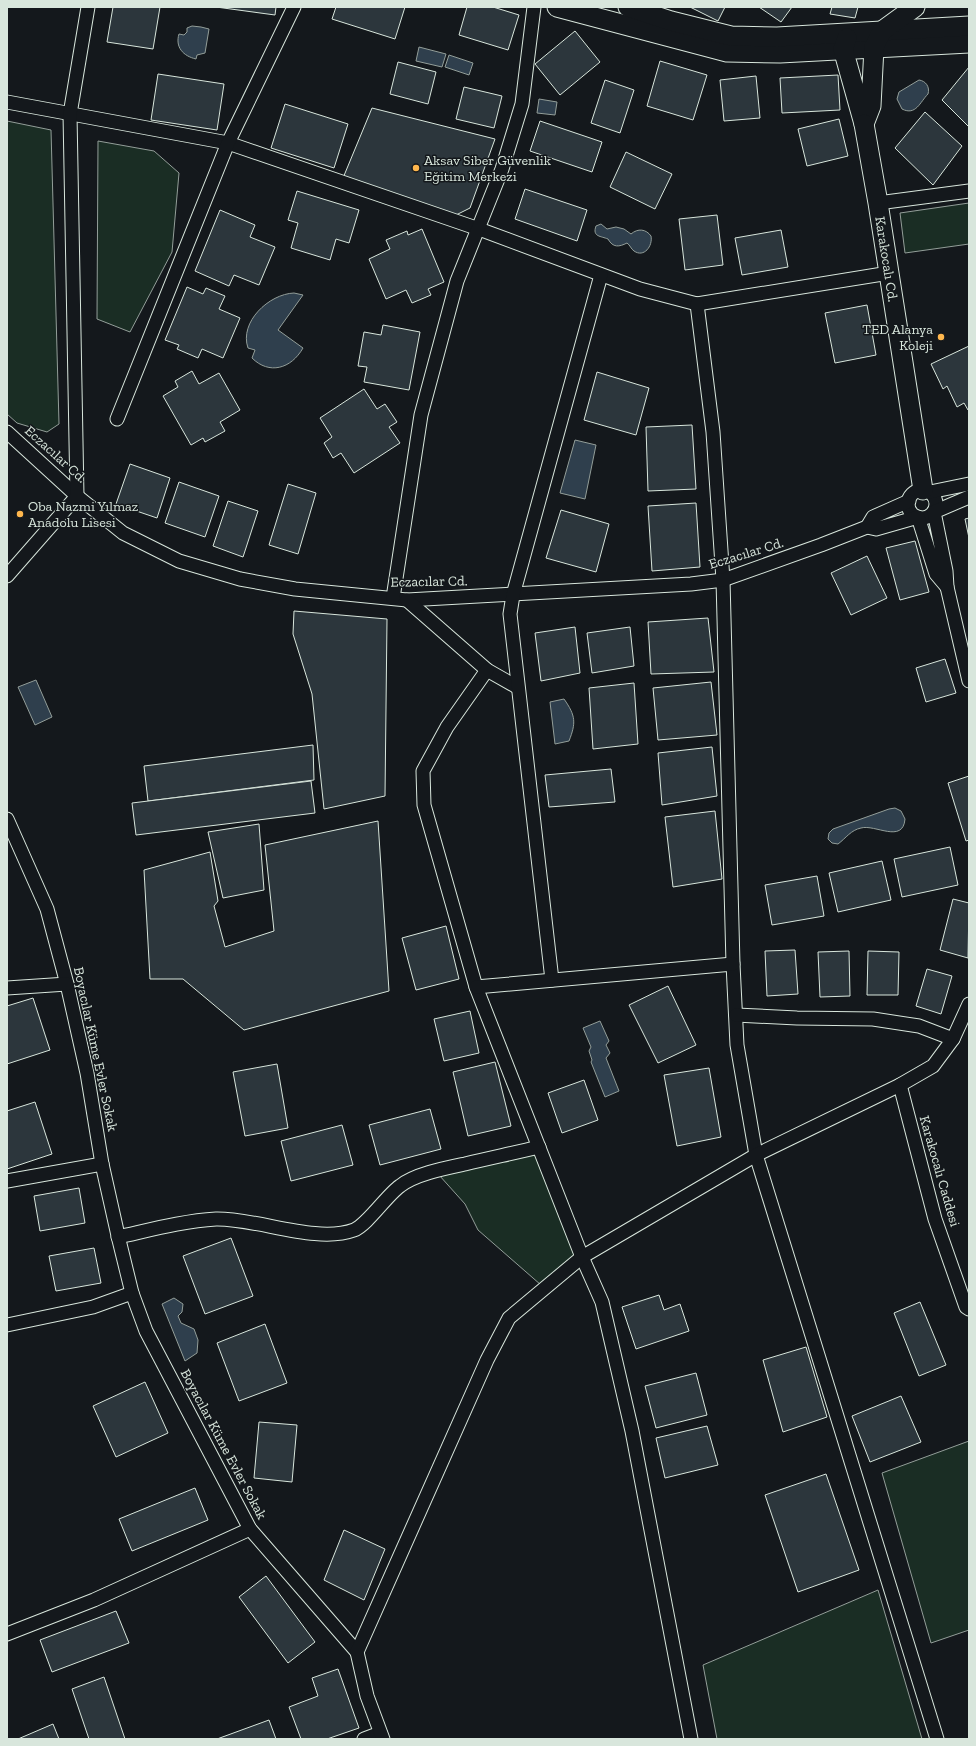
<svg xmlns="http://www.w3.org/2000/svg" width="976" height="1746" font-family="'Zilla Slab',serif">
  <style>
    .green { fill: #1a2d24; stroke: #939e99 }
    .water { fill: #2f3f4d; stroke: #939e99 }
    .building { fill: #2c363c; stroke: #d8e6dc }
    .lines { fill: none; stroke-linecap: round; stroke-linejoin: round }
    .street-casing { stroke: #d8e6dc; stroke-width: 15 }
    .secondary-casing { stroke: #d8e6dc; stroke-width: 21 }
    .street { stroke: #14181c; stroke-width: 13 }
    .secondary { stroke: #14181c; stroke-width: 19 }
    .poi-dot { fill: #ffb74d; stroke: #14181c; stroke-width: 1.5 }
    .labels { text-anchor: middle; stroke-width: 3; stroke-linejoin: round; paint-order: stroke }
    .poi-label { font-size: 14px; fill: #d8e6dc; stroke: #14181c; text-anchor: start }
    .street-label { font-size: 14px; fill: #d8e6dc; stroke: #14181c }
  </style>
  <rect width="100%" height="100%" fill="#14181c"/>
  <g class="green">
    <path d="M7,121l44,9 8,294 -12,8 -30,-9 -10,-9z"/>
    <path d="M98,141l56,10 25,22 -7,79 -42,80 -33,-13z"/>
    <path d="M969,203v41l-64,9 -5,-40z"/>
    <path d="M537,1152l40,103 -36,30 -63,-55 -13,-26 -26,-29z"/>
    <path d="M969,1441v189l-38,13 -49,-170z"/>
    <path d="M878,1590l44,149h-205l-14,-74z"/>
  </g>
  <g class="water">
    <path d="M192,26l9,1 8,2 -4,24 -8,2 -1,4c-13,-3 -21,-12 -17,-25l5,1 3,-3v-4z"/>
    <path d="M419,47l27,7 -4,13 -26,-6z"/>
    <path d="M449,55l24,8 -4,12 -24,-8z"/>
    <path d="M919,80c7,1 11,7 9,14 -8,8 -12,22 -26,15l-5,-10 2,-7z"/>
    <path d="M539,99l18,3 -2,13 -18,-2z"/>
    <path d="M601,224l6,5 9,-2 8,2 7,5c7,-6 15,-5 20,2 2,10 -7,22 -17,15 -3,-2 -4,-6 -7,-8 -8,4 -14,5 -19,-4 -7,-3 -16,-2 -12,-13z"/>
    <path d="M294,293l9,2 -25,35 25,18c-12,21 -34,27 -51,10l3,-8 -7,-2c-9,-26 21,-54 46,-55z"/>
    <path d="M575,440l21,5 -11,54 -25,-6z"/>
    <path d="M36,680l16,37 -17,8 -17,-38z"/>
    <path d="M564,699c12,17 12,24 5,42l-14,3 -5,-42z"/>
    <path d="M895,808l6,3 4,8c-2,25 -30,5 -44,9 -10,2 -15,10 -23,16l-6,-1 -4,-4 1,-6 4,-4 56,-20z"/>
    <path d="M600,1021l9,20 -3,4 4,8 -4,5 13,33 -14,6 -14,-35 1,-2 -3,-9 2,-4 -8,-19z"/>
    <path d="M174,1298l9,6 -1,8 -4,4 3,7 13,6 4,11 -1,13 -12,8 -23,-57z"/>
  </g>
  <g class="building">
    <path d="M113,7h47l-7,42 -46,-7z"/>
    <path d="M216,7h60l-1,8z"/>
    <path d="M336,7h69l-10,32 -63,-20z"/>
    <path d="M467,7h26l26,8 -11,35 -49,-15z"/>
    <path d="M690,7h35l-7,14z"/>
    <path d="M759,7h33l-11,15z"/>
    <path d="M832,7h26l-3,11 -25,-4z"/>
    <path d="M575,31l25,31 -40,33 -25,-31z"/>
    <path d="M660,61l47,14 -14,45 -46,-14z"/>
    <path d="M398,62l38,10 -8,32 -38,-10z"/>
    <path d="M969,67v60l-27,-27z"/>
    <path d="M158,74l66,10 -7,46 -66,-10z"/>
    <path d="M838,75l2,35 -58,3 -2,-35z"/>
    <path d="M756,76l4,42 -36,3 -4,-41z"/>
    <path d="M605,80l29,10 -14,43 -29,-10z"/>
    <path d="M464,87l38,9 -8,32 -38,-9z"/>
    <path d="M285,104l63,20 -14,44 -63,-20z"/>
    <path d="M372,108l123,31 -25,69 -16,8 -111,-38z"/>
    <path d="M925,112l37,34 -29,39 -38,-37z"/>
    <path d="M839,119l9,37 -41,10 -9,-37z"/>
    <path d="M540,121l62,21 -10,30 -62,-21z"/>
    <path d="M626,152l46,22 -17,35 -45,-22z"/>
    <path d="M525,189l62,21 -10,31 -62,-22z"/>
    <path d="M297,191l62,19 -10,33 -13,-4 -6,21 -39,-12 7,-25 -10,-3z"/>
    <path d="M220,210l35,15 -5,12 25,10 -16,38 -25,-10 -5,11 -34,-15z"/>
    <path d="M717,215l6,50 -38,5 -6,-51z"/>
    <path d="M422,229l22,53 -16,7 3,6 -19,8 -6,-13 -20,9 -17,-40 21,-10 -4,-9 21,-9 1,4z"/>
    <path d="M781,230l7,37 -46,8 -7,-37z"/>
    <path d="M187,287l16,7 3,-6 19,8 -6,13 21,9 -17,40 -21,-9 -4,9 -21,-9 2,-4 -14,-5z"/>
    <path d="M867,305l9,50 -41,8 -10,-50z"/>
    <path d="M383,325l37,7 -11,58 -45,-8 3,-15 -9,-1 6,-34 17,3z"/>
    <path d="M969,346v64h-1l-4,-7 -7,4 -10,-21 -4,3 -12,-25z"/>
    <path d="M192,371l7,13 20,-11 21,37 -20,12 5,9 -20,11 -2,-4 -12,7 -28,-49 15,-9 -3,-6z"/>
    <path d="M597,372l52,16 -13,47 -52,-15z"/>
    <path d="M364,389l13,20 8,-5 12,18 -8,5 11,16 -46,30 -13,-20 -8,5 -9,-15 8,-6 -12,-19z"/>
    <path d="M692,425l4,64 -48,2 -2,-64z"/>
    <path d="M130,464l40,14 -13,40 -41,-14z"/>
    <path d="M179,482l40,14 -14,41 -40,-14z"/>
    <path d="M288,484l28,9 -18,61 -29,-9z"/>
    <path d="M228,501l30,10 -15,46 -30,-11z"/>
    <path d="M696,503l4,64 -48,4 -4,-65z"/>
    <path d="M561,510l48,14 -13,48 -50,-14z"/>
    <path d="M969,518v20l-4,-19z"/>
    <path d="M915,541l14,51 -29,8 -14,-52z"/>
    <path d="M867,556l20,42 -36,17 -20,-42z"/>
    <path d="M294,611l93,8 -2,177 -61,13 -12,-115 -19,-60z"/>
    <path d="M708,618l6,54 -63,2 -3,-52z"/>
    <path d="M575,627l5,46 -39,8 -6,-48z"/>
    <path d="M630,627l4,39 -42,7 -5,-40z"/>
    <path d="M945,659l11,34 -30,9 -10,-34z"/>
    <path d="M711,682l6,53 -59,5 -5,-52z"/>
    <path d="M634,683l4,61 -45,5 -4,-61z"/>
    <path d="M313,745l1,35 -166,21 -4,-35z"/>
    <path d="M712,747l5,49 -55,9 -4,-52z"/>
    <path d="M611,769l4,33 -66,5 -4,-32z"/>
    <path d="M969,776v64l-3,1 -18,-58z"/>
    <path d="M311,781l4,32 -179,22 -4,-32z"/>
    <path d="M715,811l7,68 -49,8 -8,-70z"/>
    <path d="M378,821l11,170 -145,39 -61,-51h-33l-6,-109 66,-18 8,49 -4,5 11,41 49,-16 -9,-86z"/>
    <path d="M259,824l5,66 -41,8 -15,-66z"/>
    <path d="M950,847l8,38 -56,12 -8,-38z"/>
    <path d="M882,861l9,39 -53,12 -9,-39z"/>
    <path d="M817,876l7,40 -52,9 -7,-40z"/>
    <path d="M953,899l16,4 -1,55 -28,-8z"/>
    <path d="M446,926l13,53 -43,11 -14,-52z"/>
    <path d="M795,950l3,44 -31,2 -2,-45z"/>
    <path d="M849,951l1,45 -30,1 -2,-45z"/>
    <path d="M868,951l31,1 -1,43h-31z"/>
    <path d="M927,969l25,7 -11,38 -25,-8z"/>
    <path d="M668,986l28,59 -38,18 -29,-58z"/>
    <path d="M33,998l17,52 -43,14v-58z"/>
    <path d="M470,1011l9,42 -35,8 -10,-42z"/>
    <path d="M495,1062l16,64 -43,10 -15,-64z"/>
    <path d="M277,1064l11,64 -43,8 -12,-64z"/>
    <path d="M709,1068l12,69 -44,9 -13,-71z"/>
    <path d="M584,1080l14,40 -36,13 -14,-40z"/>
    <path d="M35,1102l17,52 -45,15v-58z"/>
    <path d="M430,1109l11,40 -61,16 -11,-40z"/>
    <path d="M342,1125l11,40 -62,16 -10,-40z"/>
    <path d="M79,1188l6,35 -45,8 -6,-35z"/>
    <path d="M231,1238l22,58 -48,18 -22,-58z"/>
    <path d="M94,1248l7,35 -45,8 -7,-35z"/>
    <path d="M659,1295l5,15 16,-6 9,27 -53,18 -14,-42z"/>
    <path d="M920,1302l26,63 -27,11 -25,-63z"/>
    <path d="M265,1324l22,59 -48,18 -22,-58z"/>
    <path d="M806,1347l21,70 -44,15 -20,-72z"/>
    <path d="M696,1373l11,42 -51,13 -11,-42z"/>
    <path d="M145,1382l23,51 -52,24 -23,-51z"/>
    <path d="M901,1396l20,46 -51,20 -18,-46z"/>
    <path d="M259,1422l38,3 -5,57 -38,-4z"/>
    <path d="M707,1426l11,39 -53,13 -9,-40z"/>
    <path d="M826,1474l33,96 -61,22 -33,-97z"/>
    <path d="M195,1488l13,32 -76,31 -13,-32z"/>
    <path d="M344,1530l41,19 -21,51 -40,-20z"/>
    <path d="M266,1576l49,66 -27,21 -49,-66z"/>
    <path d="M116,1611l13,32 -77,29 -12,-32z"/>
    <path d="M338,1669l21,59 -32,11h-26l-12,-32 29,-11 -6,-18z"/>
    <path d="M104,1677l21,62h-36l-17,-50z"/>
    <path d="M269,1720l7,19h-59z"/>
    <path d="M53,1724l6,15h-41z"/>
  </g>
  <g class="lines">
    <defs>
      <g id="street">
        <path d="M7,102l221,41 251,86 161,60 57,15 192,-31"/>
        <path d="M878,203l91,-12"/>
        <path d="M697,304l16,128 10,148 10,384 4,81 19,110 181,584"/>
        <path d="M117,419l111,-276 66,-136"/>
        <path d="M7,432l70,64 46,37 56,28 61,18 55,10 112,11 284,-16 32,-4 98,-35 46,-18"/>
        <circle cx="922" cy="504" r="14"/>
        <path d="M930,492l39,-8"/>
        <path d="M909,501l-36,16 -6,10 9,2 42,-12 18,57 11,13 -1,-16 -12,-59 35,-15"/>
        <path d="M7,576l70,-80 -7,-382 18,-107"/>
        <path d="M947,587l22,94"/>
        <path d="M393,598l28,-183 36,-134 45,-112 20,-65 12,-97"/>
        <path d="M407,600l80,70 30,17"/>
        <path d="M487,670l-40,57 -24,44 1,34 52,182 106,270 20,45 30,129 59,308"/>
        <path d="M7,819l40,90 20,75 20,89 15,91 17,76 13,53 14,38 104,198 107,123"/>
        <path d="M552,980l-42,-366 3,-19 88,-320"/>
        <path d="M476,987l257,-23"/>
        <path d="M7,988l60,-4"/>
        <path d="M736,1015l61,3 76,1 46,7 34,13"/>
        <path d="M900,1085l35,134 31,88 3,2"/>
        <path d="M7,1181l95,-17"/>
        <path d="M118,1237c32,-7 65,-16 98,-18 41,-1 100,25 138,11 13,-5 33,-35 46,-44 15,-12 46,-18 65,-22 25,-6 49,-11 74,-17"/>
        <path d="M7,1325l86,-18 39,-14"/>
        <path d="M7,1634l87,-34 156,-71"/>
        <path d="M364,1739l16,-6"/>
        <path d="M383,1739l-16,-43 -10,-44 130,-292 22,-42 73,-61 174,-102 144,-70 33,-19 20,-27 16,-35"/>
      </g>
      <g id="secondary">
        <path d="M557,7l170,45 53,1 189,-10"/>
        <path d="M628,7l43,14 60,15 46,1 192,-11"/>
        <path d="M847,38l-4,11 21,75 7,-18 3,-59 8,-16 33,-24"/>
        <path id="s1" d="M864,124l14,79 45,287"/>
      </g>
    </defs>
    <use href="#street" class="street-casing"/>
    <use href="#secondary" class="secondary-casing"/>
    <use href="#street" class="street"/>
    <use href="#secondary" class="secondary"/>
  </g>
  <g class="poi-dot">
    <circle cx="416" cy="168" r="4"/>
    <circle cx="941" cy="337" r="4"/>
    <circle cx="20" cy="514" r="4"/>
  </g>
  <g class="labels">
    <g class="poi-label">
      <text x="424" y="165">Aksav Siber Güvenlik<tspan x="424" dy="16">Eğitim Merkezi</tspan></text>
      <text x="933" y="334" text-anchor="end">TED Alanya<tspan x="933" dy="16">Koleji</tspan></text>
      <text x="28" y="511">Oba Nazmi Yılmaz<tspan x="28" dy="16">Anadolu Lisesi</tspan></text>
    </g>
    <g class="street-label">
      <text dy="5" stroke="none"><textPath href="#s1" startOffset="137">Karakocalı Cd.</textPath></text>
      <text transform="translate(56 454) rotate(42)" y="5">Eczacılar Cd.</text>
      <text transform="translate(746 553) rotate(-17)" y="5">Eczacılar Cd.</text>
      <text transform="translate(429 581) rotate(-1)" y="5">Eczacılar Cd.</text>
      <text transform="translate(96 1049) rotate(78)" y="5">Boyacılar Küme Evler Sokak</text>
      <text transform="translate(940 1171) rotate(74)" y="5">Karakocalı Caddesi</text>
      <text transform="translate(224 1444) rotate(62)" y="5">Boyacılar Küme Evler Sokak</text>
    </g>
  </g>
  <rect width="976" height="1746" fill="none" stroke="#d8e6dc" stroke-width="16"/>
</svg>
